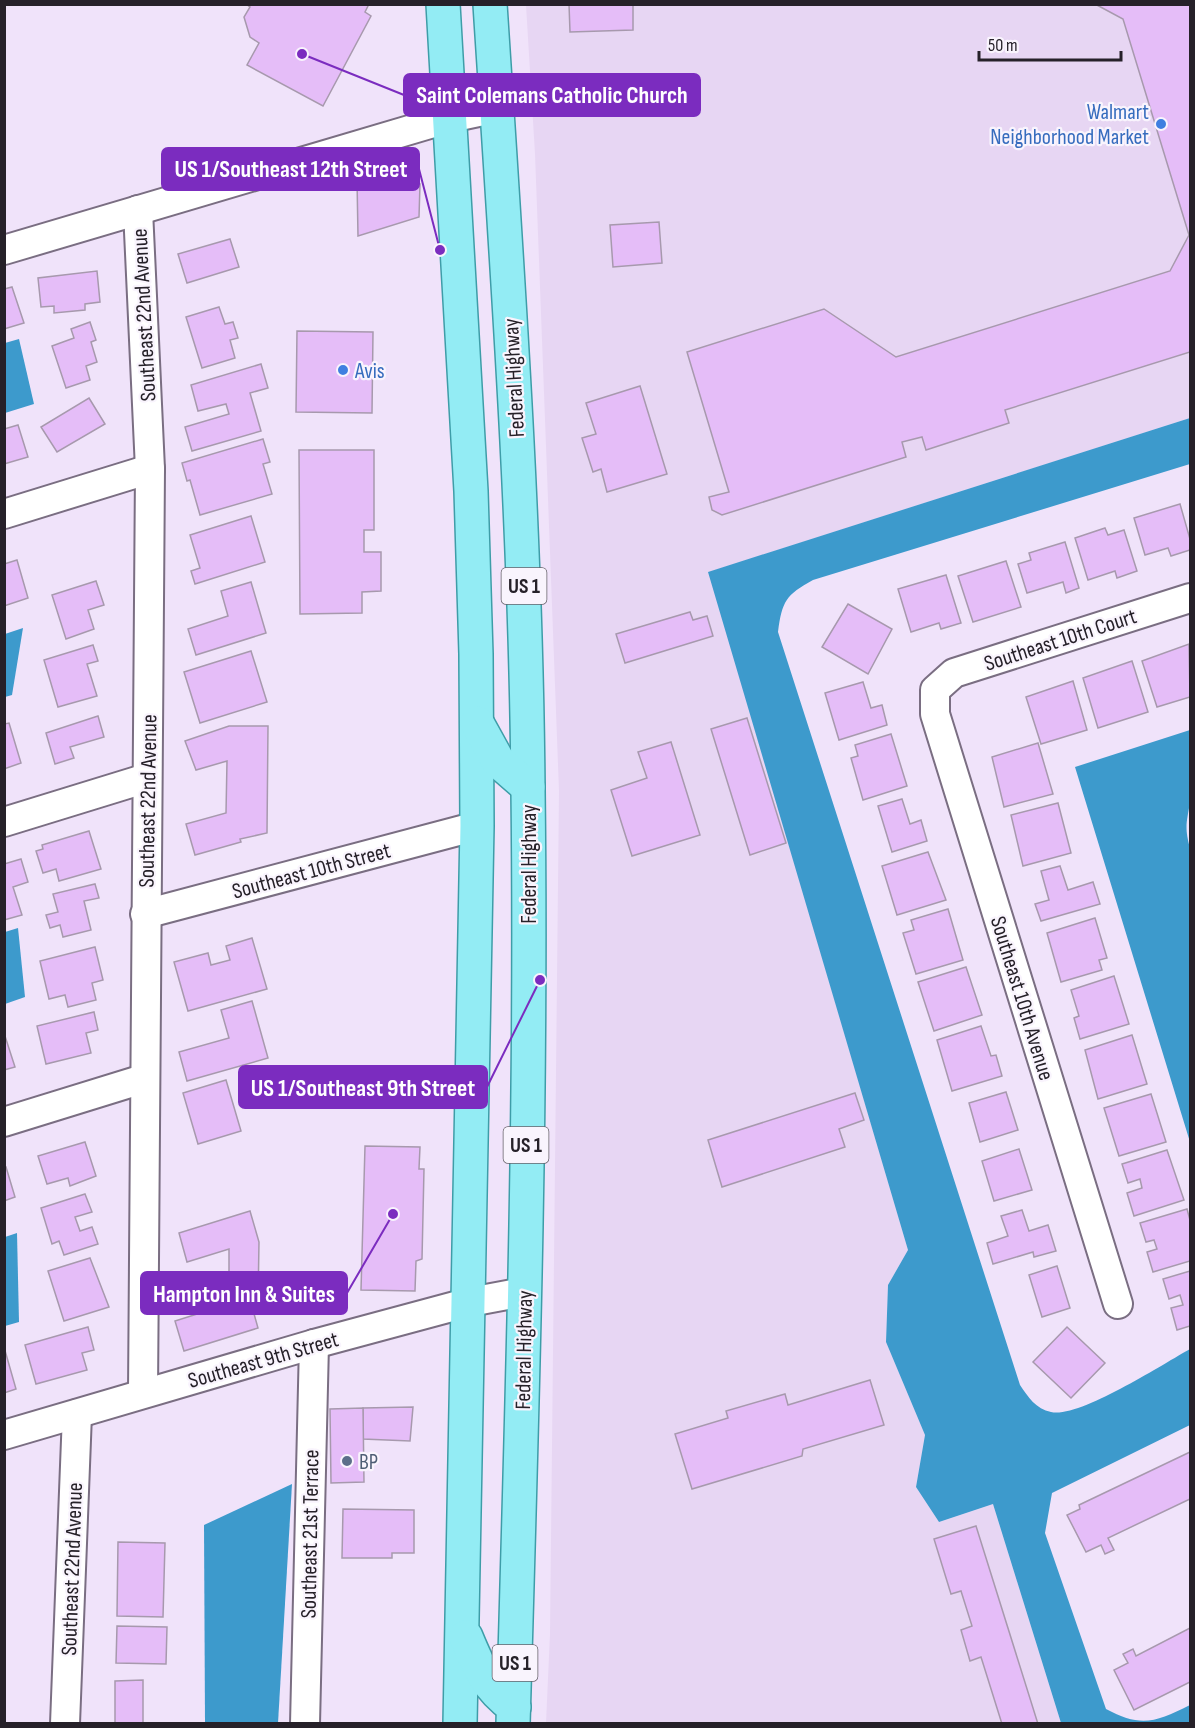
<svg xmlns="http://www.w3.org/2000/svg" width="1195" height="1728" font-family="'Sofia Sans Condensed',sans-serif">
  <style>
    .built { fill: #e7d6f3 }
    .water { fill: #3d9acc }
    .building { fill: #e5bdf8; stroke: #a799ad; stroke-width: 1.5 }
    .lines { fill: none; stroke-linecap: round; stroke-linejoin: round }
    .minor-casing { stroke: #7a6e82; stroke-width: 32 }
    .major-casing { stroke: #3e9da8; stroke-width: 36 }
    .minor { stroke: #fff; stroke-width: 28 }
    .major { stroke: #93ecf4; stroke-width: 33 }
    .shop-dot { fill: #3f7fe0; stroke: #f9f4fd; stroke-width: 2 }
    .service-dot { fill: #5c6f8a; stroke: #f9f4fd; stroke-width: 2 }
    .labels { text-anchor: middle; stroke-width: 4.5; stroke-linejoin: round; paint-order: stroke }
    .shield { fill: #f9f4fd; stroke: #656069; stroke-width: 1.5 }
    .shield-label { font-size: 21px; font-weight: bold; fill: #262129 }
    .shop-label { font-size: 22px; fill: #366cbe; stroke: #f9f4fd; text-anchor: end }
    .street-label { font-size: 22px; fill: #262129; stroke: #f9f4fd }
    .service-label { font-size: 22px; fill: #4e5e75; stroke: #f9f4fd; text-anchor: start }
    .leader { fill: none; stroke: #7b2cbf; stroke-width: 2 }
    .callout-dot { fill: #7b2cbf; stroke: #f9f4fd; stroke-width: 2 }
    .callout { fill: #7b2cbf; stroke: #7b2cbf; stroke-width: 2 }
    .callout-label { font-size: 24px; text-anchor: middle; font-weight: bold; fill: #fff }
  </style>
  <rect width="100%" height="100%" fill="#f0e3fa"/>
  <path class="built" d="M526,5h664v413l-481,154 199,678 -20,35 -2,57 39,93 -9,52 23,35 54,-18 68,219h-515l4,-89 9,-843 -24,-637z"/>
  <g class="water">
    <path d="M19,339l15,65 -29,9v-70z"/>
    <path d="M1190,418v46l-377,116c-27,15 -31,21 -35,52l242,753c8,12 16,24 31,27 27,7 112,-48 139,-63v76l-138,68 -7,40 61,176c35,19 50,13 84,-4v18h-129l-68,-219 -54,18 -23,-35 9,-52 -39,-93 2,-57 20,-35 -200,-678z"/>
    <path d="M23,628l-11,67 -7,2v-63z"/>
    <path d="M1190,730c1,23 4,49 0,72 -3,20 -6,24 0,46v294l-115,-375z"/>
    <path d="M18,928l7,69 -20,7v-72z"/>
    <path d="M17,1233l2,89 -14,4v-89z"/>
    <path d="M292,1484l-14,239h-73l-1,-198z"/>
  </g>
  <g class="building">
    <path d="M246,4h123l-4,8 6,4 -48,90 -76,-41 12,-22 -9,-6 -6,-20 6,-10z"/>
    <path d="M569,4h64v26l-63,2z"/>
    <path d="M1095,4h95v348l-185,58 4,13 -83,27 -4,-13 -20,5 4,15 -184,58 -10,-5 -3,-13 20,-5 -42,-140 137,-43 72,48 274,-86 19,-36 -66,-216z"/>
    <path d="M395,167l25,17 -1,33 -61,19 -1,-57z"/>
    <path d="M659,222l3,41 -49,4 -3,-42z"/>
    <path d="M230,239l9,28 -52,16 -9,-29z"/>
    <path d="M97,271l3,31 -15,2v6l-31,3v-7l-13,1 -3,-29z"/>
    <path d="M12,287l12,36 -20,6v-40z"/>
    <path d="M219,307l6,17 8,-2 5,16 -8,2 5,18 -33,10 -16,-51z"/>
    <path d="M90,322l6,18 -5,2 6,20 -11,4 4,14 -24,8 -14,-42 22,-8 -3,-9z"/>
    <path d="M297,331l76,1 -1,81 -76,-1z"/>
    <path d="M261,364l7,24 -18,5 11,38 -69,20 -7,-24 44,-13 -3,-10 -28,7 -7,-26z"/>
    <path d="M640,386l27,88 -60,18 -6,-23 -8,3 -11,-34 14,-4 -10,-31z"/>
    <path d="M89,398l16,26 -48,28 -16,-25z"/>
    <path d="M18,425l10,32 -24,7v-35z"/>
    <path d="M263,439l7,23 -7,2 9,30 -72,21 -10,-35 -3,1 -5,-18z"/>
    <path d="M299,450h75v80h-10v22h17v39l-19,1v21l-62,1z"/>
    <path d="M1180,504l10,35v11l-19,6 -3,-8 -23,7 -11,-37z"/>
    <path d="M251,516l14,46 -70,22 -4,-13 9,-3 -10,-33z"/>
    <path d="M1105,528l3,7 16,-5 13,41 -20,7 -2,-7 -27,9 -13,-42z"/>
    <path d="M1065,542l14,46 -13,5 -3,-11 -36,11 -9,-29 13,-4 -2,-7z"/>
    <path d="M17,560l11,38 -24,8v-42z"/>
    <path d="M1006,561l15,46 -48,15 -15,-46z"/>
    <path d="M946,575l15,48 -20,6 -2,-6 -28,9 -13,-43z"/>
    <path d="M96,581l8,24 -16,5 6,19 -28,10 -14,-44z"/>
    <path d="M251,582l15,51 -70,22 -8,-26 40,-13 -7,-25z"/>
    <path d="M848,604l44,25 -24,45 -46,-27z"/>
    <path d="M690,612l3,8 14,-4 6,20 -88,27 -9,-29z"/>
    <path d="M1189,644l1,53 -33,10 -15,-46z"/>
    <path d="M93,645l5,16 -11,3 10,32 -39,11 -14,-47z"/>
    <path d="M251,651l16,51 -67,21 -16,-51z"/>
    <path d="M1132,661l16,51 -50,16 -15,-50z"/>
    <path d="M1073,681l14,49 -46,14 -15,-47z"/>
    <path d="M863,682l8,26 11,-3 5,20 -48,15 -14,-47z"/>
    <path d="M98,716l6,21 -34,10 4,11 -19,6 -9,-31z"/>
    <path d="M747,718l39,125 -36,12 -39,-126z"/>
    <path d="M9,723l12,40 -17,6v-45z"/>
    <path d="M229,726h39l-1,107 -27,6 1,3 -46,13 -9,-31 40,-11 1,-52 -31,9 -11,-29z"/>
    <path d="M891,734l16,52 -44,14 -12,-42 7,-2 -3,-11z"/>
    <path d="M671,742l29,93 -68,21 -21,-66 36,-12 -9,-26z"/>
    <path d="M1038,743l15,51 -49,13 -12,-50z"/>
    <path d="M902,799l8,25 11,-4 6,21 -35,11 -14,-46z"/>
    <path d="M1058,803l13,50 -48,13 -12,-51z"/>
    <path d="M89,831l12,38 -42,12 -3,-12 -13,4 -7,-22 7,-2 -1,-4z"/>
    <path d="M928,852l18,48 -49,15 -15,-49z"/>
    <path d="M21,859l7,23 -15,5 9,28 -18,5v-56z"/>
    <path d="M1060,866l8,24 25,-8 7,22 -59,17 -6,-17 14,-4 -8,-29z"/>
    <path d="M95,884l4,14 -15,3 7,29 -28,7 -3,-12 -10,3 -4,-13 12,-3 -5,-18z"/>
    <path d="M948,909l15,51 -47,14 -13,-41 11,-3 -3,-10z"/>
    <path d="M1095,918l12,40 -8,2 3,10 -41,12 -14,-49z"/>
    <path d="M252,938l15,51 -79,22 -14,-49 34,-9 3,12 19,-5 -4,-14z"/>
    <path d="M95,947l8,33 -11,3 4,17 -28,7 -3,-12 -16,4 -9,-38z"/>
    <path d="M966,967l16,48 -48,16 -16,-49z"/>
    <path d="M1114,976l15,48 -49,15 -6,-21 5,-2 -8,-26z"/>
    <path d="M252,1001l16,57 -81,23 -8,-29 50,-14 -8,-28z"/>
    <path d="M94,1012l4,18 -12,3 5,20 -45,11 -9,-38z"/>
    <path d="M981,1026l10,30 5,-1 6,21 -50,15 -15,-51z"/>
    <path d="M4,1033l11,34 -11,3z"/>
    <path d="M1132,1035l15,49 -49,15 -13,-49z"/>
    <path d="M226,1080l15,51 -43,13 -15,-51z"/>
    <path d="M1006,1092l12,38 -38,12 -11,-39z"/>
    <path d="M855,1093l9,27 -25,9 6,18 -123,40 -14,-47z"/>
    <path d="M1151,1094l15,48 -47,14 -15,-48z"/>
    <path d="M85,1142l11,34 -26,10 -2,-8 -21,6 -9,-28z"/>
    <path d="M365,1146l55,1 -1,22h5l-2,90 -6,2 -1,30 -54,-1z"/>
    <path d="M1019,1149l13,41 -38,11 -12,-40z"/>
    <path d="M1167,1150l17,50 -50,16 -7,-23 15,-5 -2,-9 -12,4 -6,-19z"/>
    <path d="M6,1167l9,30 -11,4v-33z"/>
    <path d="M85,1194l7,18 -17,5 5,14 12,-4 6,17 -34,11 -5,-14 -7,3 -11,-36z"/>
    <path d="M1187,1209l3,11v41l-37,11 -6,-20 10,-3 -3,-9 -8,2 -6,-19z"/>
    <path d="M1022,1210l7,21 19,-6 8,26 -22,6 -1,-5 -40,12 -6,-21 21,-7 -7,-20z"/>
    <path d="M250,1211l9,31 -1,60 -7,1 7,25 -74,23 -9,-30 54,-17v-55l-42,13 -8,-29z"/>
    <path d="M90,1258l19,49 -45,14 -16,-50z"/>
    <path d="M1057,1266l13,42 -28,9 -13,-42z"/>
    <path d="M1190,1271v55l-13,4 -6,-22 12,-3 -3,-10 -11,4 -6,-20z"/>
    <path d="M88,1327l6,23 -12,3 5,17 -51,14 -11,-39z"/>
    <path d="M1067,1327l38,36 -34,35 -38,-36z"/>
    <path d="M4,1347l12,42 -12,4z"/>
    <path d="M870,1380l14,45 -81,24 -1,7 -110,33 -17,-55 53,-16 -2,-7 59,-17 3,11z"/>
    <path d="M413,1407l-3,34 -47,-2v-31z"/>
    <path d="M363,1408l1,74 -33,1 -1,-74z"/>
    <path d="M1190,1452v47l-82,39 6,12 -9,4 -4,-9 -15,7 -19,-37 13,-6 -1,-4z"/>
    <path d="M343,1509l71,1v43h-22v5h-50z"/>
    <path d="M976,1526l62,198h-36l-21,-67 -11,4 -9,-31 11,-4 -11,-35 -10,3 -17,-55z"/>
    <path d="M118,1542l47,1 -2,74 -46,-1z"/>
    <path d="M117,1626l50,1 -1,37 -50,-1z"/>
    <path d="M1190,1628v54l-56,28 -20,-40 14,-7 -5,-9 10,-5 3,7z"/>
    <path d="M143,1680v44h-28v-43z"/>
  </g>
  <g class="lines">
    <defs>
      <g id="minor">
        <path d="M138,210l12,259 -7,924"/>
        <path d="M4,250l446,-132 47,-10"/>
        <path d="M4,514l146,-45"/>
        <path d="M4,822l143,-44"/>
        <path d="M145,914l332,-88"/>
        <path d="M4,1122l139,-43"/>
        <path d="M1118,1304l-183,-590v-24l19,-17 236,-75"/>
        <path d="M4,1435l310,-91 156,-42 54,-10"/>
        <path d="M65,1724l12,-310"/>
        <path d="M305,1724l9,-380"/>
      </g>
      <g id="major">
        <path d="M443,4l28,487 5,163 1,172 -17,898"/>
        <path d="M490,4c17,262 36,524 38,786 4,311 -6,623 -15,934"/>
        <path d="M477,723l21,38 30,26"/>
        <path d="M466,1637c12,29 21,51 48,70"/>
      </g>
    </defs>
    <use href="#minor" class="minor-casing"/>
    <use href="#major" class="major-casing"/>
    <use href="#minor" class="minor"/>
    <use href="#major" class="major"/>
  </g>
  <g class="shop-dot">
    <circle cx="1161" cy="124" r="6"/>
    <circle cx="343" cy="370" r="6"/>
  </g>
  <circle class="service-dot" cx="347" cy="1461" r="6"/>
  <g class="labels">
    <g class="shield">
      <rect x="501.5" y="568" width="45" height="36" rx="4.5"/>
      <rect x="503.5" y="1127" width="45" height="36" rx="4.5"/>
      <rect x="492.5" y="1645" width="45" height="36" rx="4.5"/>
    </g>
    <g class="shield-label">
      <text x="524" y="593">US 1</text>
      <text x="526" y="1152">US 1</text>
      <text x="515" y="1670">US 1</text>
    </g>
    <g class="shop-label">
      <text x="1149" y="119">Walmart<tspan x="1149" dy="25">Neighborhood Market</tspan></text>
      <text x="355" y="378" text-anchor="start">Avis</text>
    </g>
    <g class="street-label">
      <text transform="translate(143 315) rotate(-93)" y="8">Southeast 22nd Avenue</text>
      <text transform="translate(513 378) rotate(-93)" y="8">Federal Highway</text>
      <text transform="translate(1060 639) rotate(-18)" y="8">Southeast 10th Court</text>
      <text transform="translate(147 801) rotate(-89)" y="8">Southeast 22nd Avenue</text>
      <text transform="translate(528 864) rotate(-90)" y="8">Federal Highway</text>
      <text transform="translate(311 870) rotate(-15)" y="8">Southeast 10th Street</text>
      <text transform="translate(1023 998) rotate(73)" y="8">Southeast 10th Avenue</text>
      <text transform="translate(523 1350) rotate(-89)" y="8">Federal Highway</text>
      <text transform="translate(263 1359) rotate(-16)" y="8">Southeast 9th Street</text>
      <text transform="translate(309 1534) rotate(-89)" y="8">Southeast 21st Terrace</text>
      <text transform="translate(71 1569) rotate(-88)" y="8">Southeast 22nd Avenue</text>
    </g>
    <g class="service-label">
      <text x="359" y="1469">BP</text>
    </g>
  </g>
  <path class="leader" d="M302 54L404 95M440 250L419 169M540 980L487 1087M393 1214L347 1293"/>
  <g class="callout-dot">
    <circle cx="302" cy="54" r="6"/>
    <circle cx="440" cy="250" r="6"/>
    <circle cx="540" cy="980" r="6"/>
    <circle cx="393" cy="1214" r="6"/>
  </g>
  <g class="callout">
    <rect x="404" y="74" width="296" height="42" rx="6"/>
    <rect x="162" y="148" width="257" height="42" rx="6"/>
    <rect x="239" y="1066" width="248" height="42" rx="6"/>
    <rect x="141" y="1272" width="206" height="42" rx="6"/>
  </g>
  <g class="callout-label">
    <text x="552" y="103">Saint Colemans Catholic Church</text>
    <text x="291" y="177">US 1/Southeast 12th Street</text>
    <text x="363" y="1096">US 1/Southeast 9th Street</text>
    <text x="244" y="1302">Hampton Inn &amp; Suites</text>
  </g>
  <rect width="1195" height="1728" fill="none" stroke="#262129" stroke-width="12"/>
  <path d="M979 51v9h142v-9" fill="none" stroke="#262129" stroke-width="3"/>
  <text x="988" y="51" font-size="18" fill="#262129" stroke="#f9f4fd" stroke-width="4.5" paint-order="stroke">50 m</text>
</svg>
